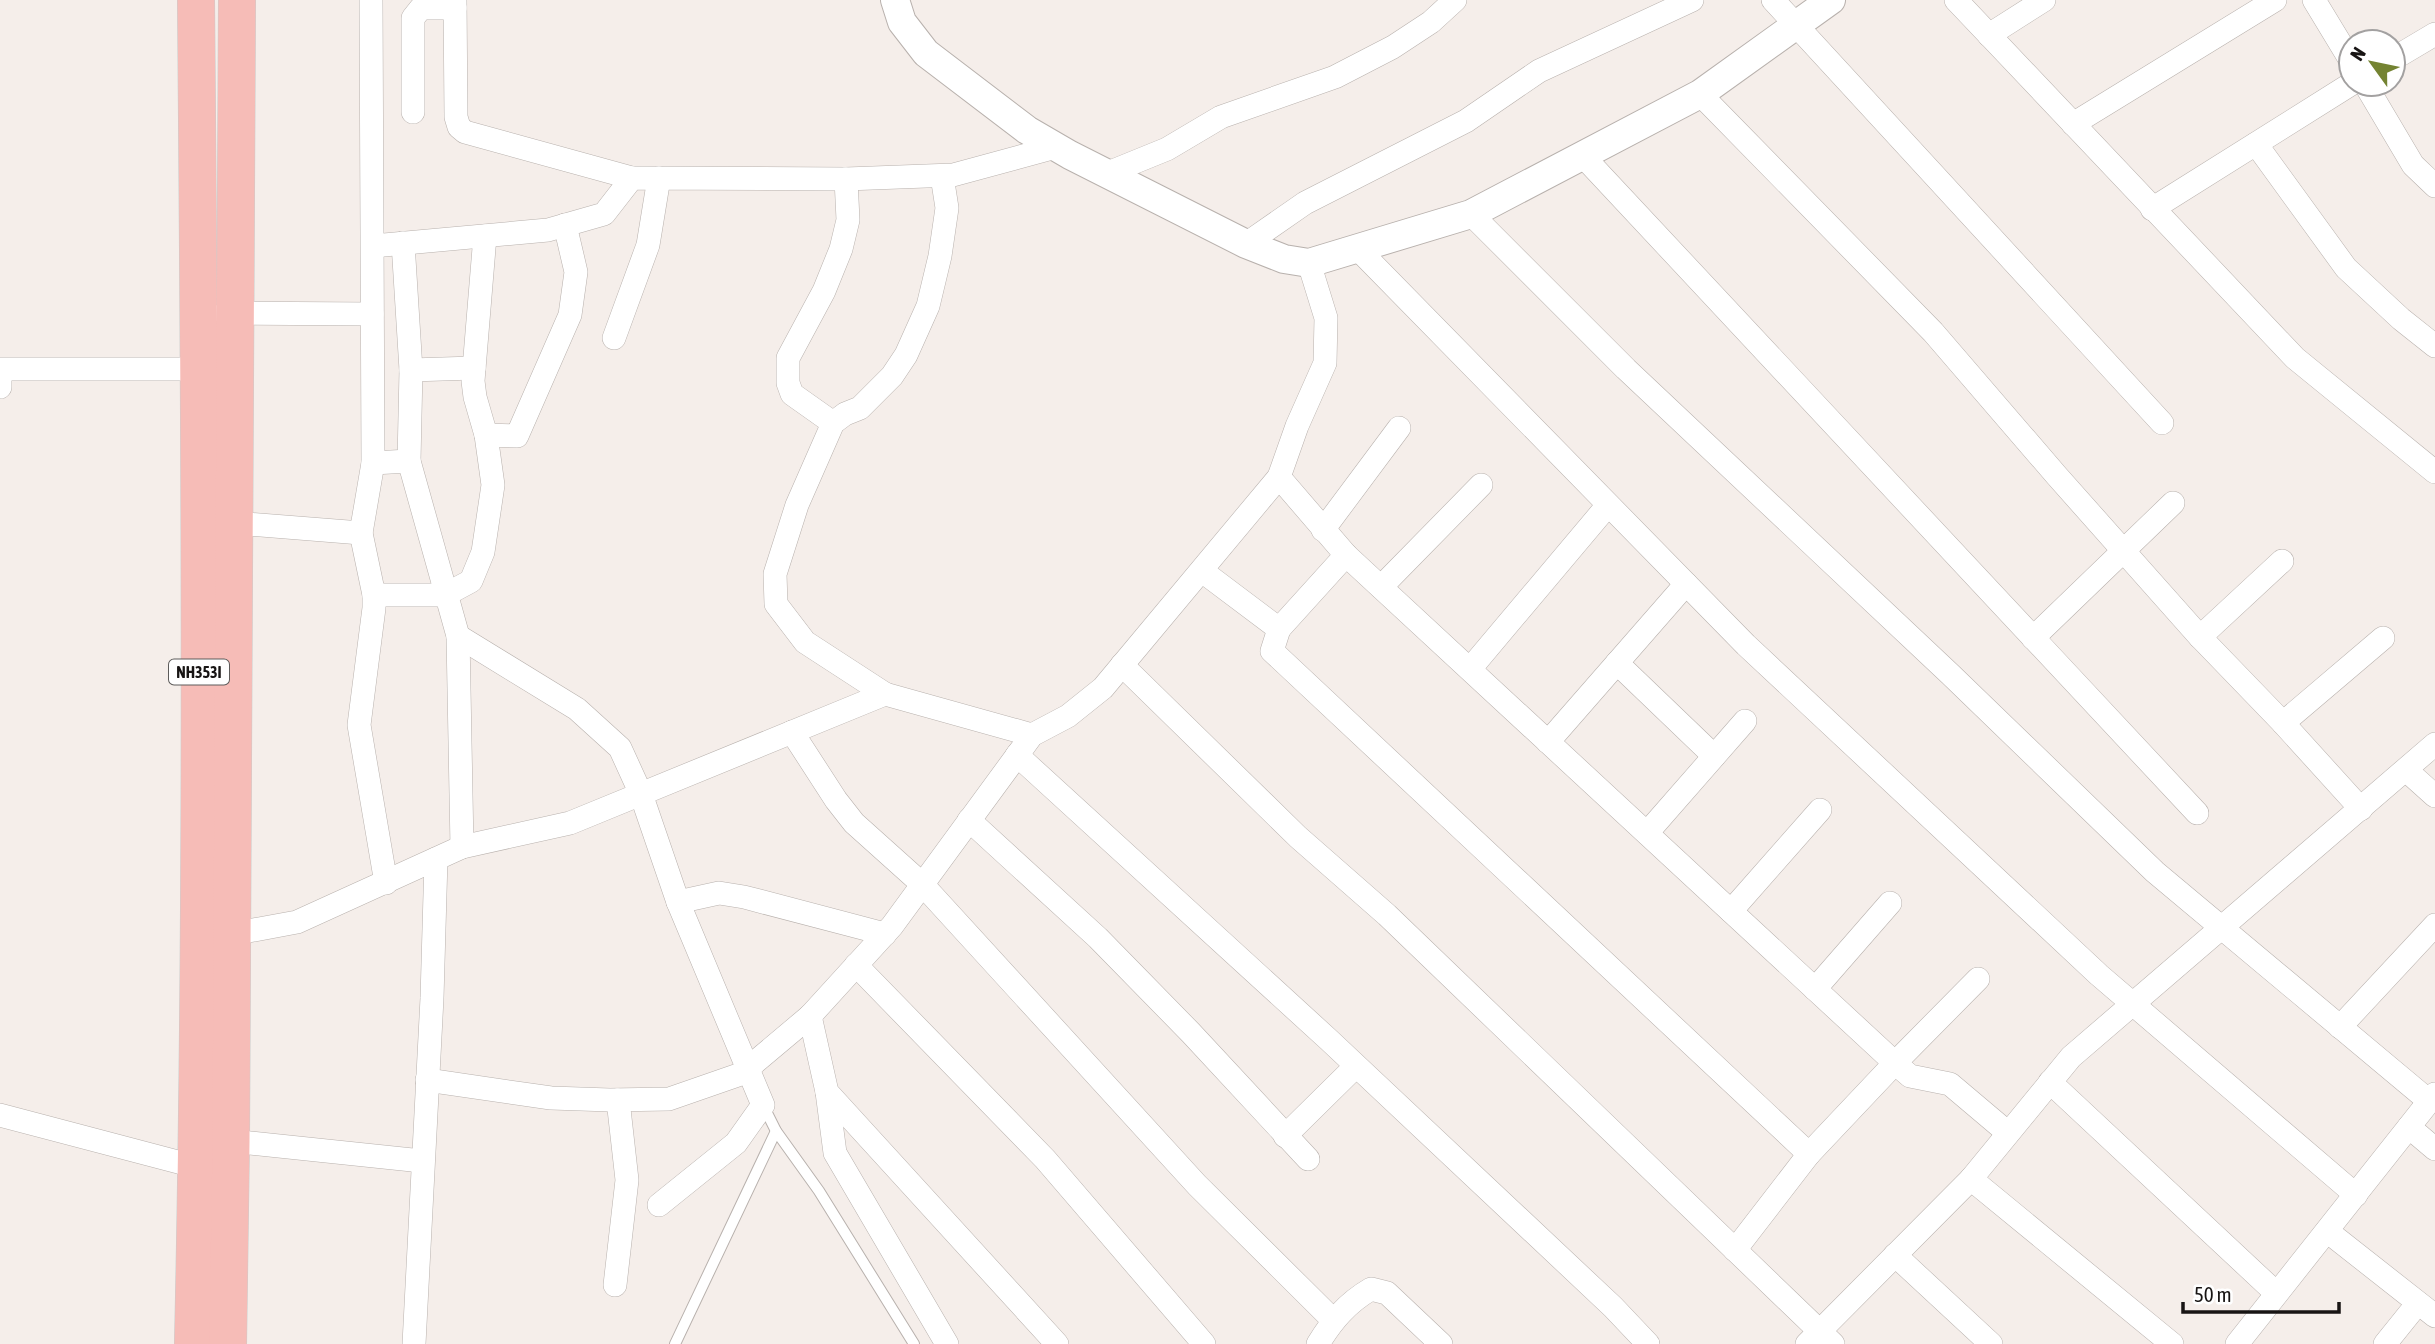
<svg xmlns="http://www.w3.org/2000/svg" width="2435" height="1344" font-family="'Asap Condensed',sans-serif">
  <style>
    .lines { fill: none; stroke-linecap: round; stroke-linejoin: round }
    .service-casing { stroke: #b8b1ad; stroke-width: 12 }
    .minor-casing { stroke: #b8b1ad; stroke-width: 24 }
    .tertiary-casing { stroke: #b8b1ad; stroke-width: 30 }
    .trunk-casing { stroke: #cccccb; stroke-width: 38 }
    .service { stroke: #fff; stroke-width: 10 }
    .minor { stroke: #fff; stroke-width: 23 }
    .tertiary { stroke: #fff; stroke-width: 28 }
    .trunk { stroke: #f6bcb7; stroke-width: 37 }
    .labels { text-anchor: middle; stroke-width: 6; stroke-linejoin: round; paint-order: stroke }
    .shield { fill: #fff; stroke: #5d5b5a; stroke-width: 2 }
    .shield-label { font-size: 16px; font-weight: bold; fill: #181514 }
  </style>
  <rect width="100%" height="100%" fill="#f5eeea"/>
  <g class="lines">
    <defs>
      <g id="service">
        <path d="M763,1105l13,26 43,60 95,153"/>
        <path d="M675,1344l101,-213"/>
      </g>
      <g id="minor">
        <path d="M455,0l1,117 3,10 6,5 167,46"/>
        <path d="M1773,0l389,423"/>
        <path d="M1956,0l339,358 140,114"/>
        <path d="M2314,0l37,61"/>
        <path d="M1989,35l55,-35"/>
        <path d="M2393,59l42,-25"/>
        <path d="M2365,84l48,81 22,21"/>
        <path d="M1700,94l233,238 124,144 143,161 83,86 100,-85"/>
        <path d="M413,112v-94l8,-10h34"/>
        <path d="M2073,124l202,-124"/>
        <path d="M2256,144l90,124 55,51 34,27"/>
        <path d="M1582,155l615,658"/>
        <path d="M1108,173l59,-24 54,-32 114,-40 58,-30 38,-25 24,-22"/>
        <path d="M2152,209l199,-125"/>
        <path d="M1471,214l155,155 324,305 205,198 274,229"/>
        <path d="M485,236l-12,145 2,16 11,38"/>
        <path d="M403,243l8,127 -2,91"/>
        <path d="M1246,244l59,-41 161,-82 73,-50 153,-71"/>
        <path d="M373,246l175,-16 56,-16 28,-36 214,1 107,-4 103,-28"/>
        <path d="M1357,248l389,397 353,330 257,220"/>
        <path d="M225,313l147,1"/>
        <path d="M614,338l34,-93 11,-67"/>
        <path d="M411,370l63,-2"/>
        <path d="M0,387v-18h199"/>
        <path d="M833,423l-41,-29 -4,-11v-25l36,-67 17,-42 7,-29 -2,-41"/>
        <path d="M373,463l36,-2 49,175 4,211"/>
        <path d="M1279,477l67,78 549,508 15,13 40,8 58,49"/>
        <path d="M235,523l126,10 12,-70 -2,-463"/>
        <path d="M1323,530l76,-102"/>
        <path d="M361,533l13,62v13l-15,117 27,158"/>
        <path d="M1202,571l77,58 -7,22 537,503 -74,96"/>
        <path d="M1381,587l100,-102"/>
        <path d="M374,595h71l26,-14 12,-29 10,-67 -7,-50 31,1 53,-121 6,-43 -11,-47"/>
        <path d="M1279,629l67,-74"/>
        <path d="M458,636l119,73 43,39 21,46 37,108 85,203 -27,38 -77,62"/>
        <path d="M2200,637l82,-76"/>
        <path d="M2033,638l140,-135"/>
        <path d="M1617,663l97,93"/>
        <path d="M1122,665l176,172 89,78 446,429"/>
        <path d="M1470,669l138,-164"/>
        <path d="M885,694l-80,-52 -29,-38 -1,-30 22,-69 36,-82 12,-9 15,-6 32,-32 14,-21 22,-49 12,-50 7,-48 -5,-32"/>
        <path d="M2283,723l78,86"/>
        <path d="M792,732l44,68 18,23 68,61 275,301 136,135"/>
        <path d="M1548,742l138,-158"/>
        <path d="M1017,755l312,285 284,267 35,37"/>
        <path d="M2406,770l29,26"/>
        <path d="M969,820l129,118 93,95 117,126"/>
        <path d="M1647,833l98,-112"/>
        <path d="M678,902l41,-9 25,4 141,37"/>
        <path d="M1731,911l89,-101"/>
        <path d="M232,934l65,-12 165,-75 108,-24 315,-129 147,41"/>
        <path d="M856,965l189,194 159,185"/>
        <path d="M1815,989l75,-86"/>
        <path d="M810,1016l17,76 230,252"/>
        <path d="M2340,1027l95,-102"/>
        <path d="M427,1080l124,18 59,2 59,-1 72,-25 69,-58 82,-90 140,-191 36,-19 35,-28 176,-211 18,-51 28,-63 1,-45 -17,-55"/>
        <path d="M2050,1082l226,211"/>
        <path d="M827,1092l8,61 112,191"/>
        <path d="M0,1115l197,52"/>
        <path d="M2409,1127l26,22"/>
        <path d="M1285,1136l71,-70"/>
        <path d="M231,1141l191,20"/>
        <path d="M1809,1154l86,-91 83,-84"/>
        <path d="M1971,1179l201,165"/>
        <path d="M2327,1231l108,85"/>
        <path d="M1895,1255l96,89"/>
        <path d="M615,1285l12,-105 -9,-80"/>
        <path d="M414,1344l18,-346 4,-139"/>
        <path d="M1318,1344c14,-23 29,-41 53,-55l16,4 54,51"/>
        <path d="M1807,1344l164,-165 100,-122 364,-313"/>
        <path d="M2237,1344l198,-250"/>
        <path d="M2385,1344l33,-41"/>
      </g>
      <path id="tertiary" d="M895,0l7,22 24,31 101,77 43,25 176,89 38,15 25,4 162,-49 229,-120 131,-94"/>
      <g id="trunk">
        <path d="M193,1344c10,-448 7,-896 3,-1344"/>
        <path d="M228,1344l3,-203 6,-1141"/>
      </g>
    </defs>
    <use href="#service" class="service-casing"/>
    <use href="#minor" class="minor-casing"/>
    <use href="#tertiary" class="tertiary-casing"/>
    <use href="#trunk" class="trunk-casing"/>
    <use href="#service" class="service"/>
    <use href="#minor" class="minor"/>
    <use href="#tertiary" class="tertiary"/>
    <use href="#trunk" class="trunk"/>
  </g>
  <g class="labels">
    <rect class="shield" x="169" y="659.5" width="60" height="25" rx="5"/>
    <g class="shield-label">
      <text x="199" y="678">NH353I</text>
    </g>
  </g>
  <g transform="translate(2372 63) rotate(303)"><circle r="33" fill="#ffffff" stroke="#a3a1a1" stroke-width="2"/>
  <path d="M0-5L12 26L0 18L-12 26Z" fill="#748332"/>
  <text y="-10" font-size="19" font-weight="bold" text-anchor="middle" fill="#181514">N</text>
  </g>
  <path d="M2183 1302v10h156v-10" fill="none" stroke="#181514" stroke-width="3.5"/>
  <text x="2194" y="1302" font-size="21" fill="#181514" stroke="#ffffff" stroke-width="5" paint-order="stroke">50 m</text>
</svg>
